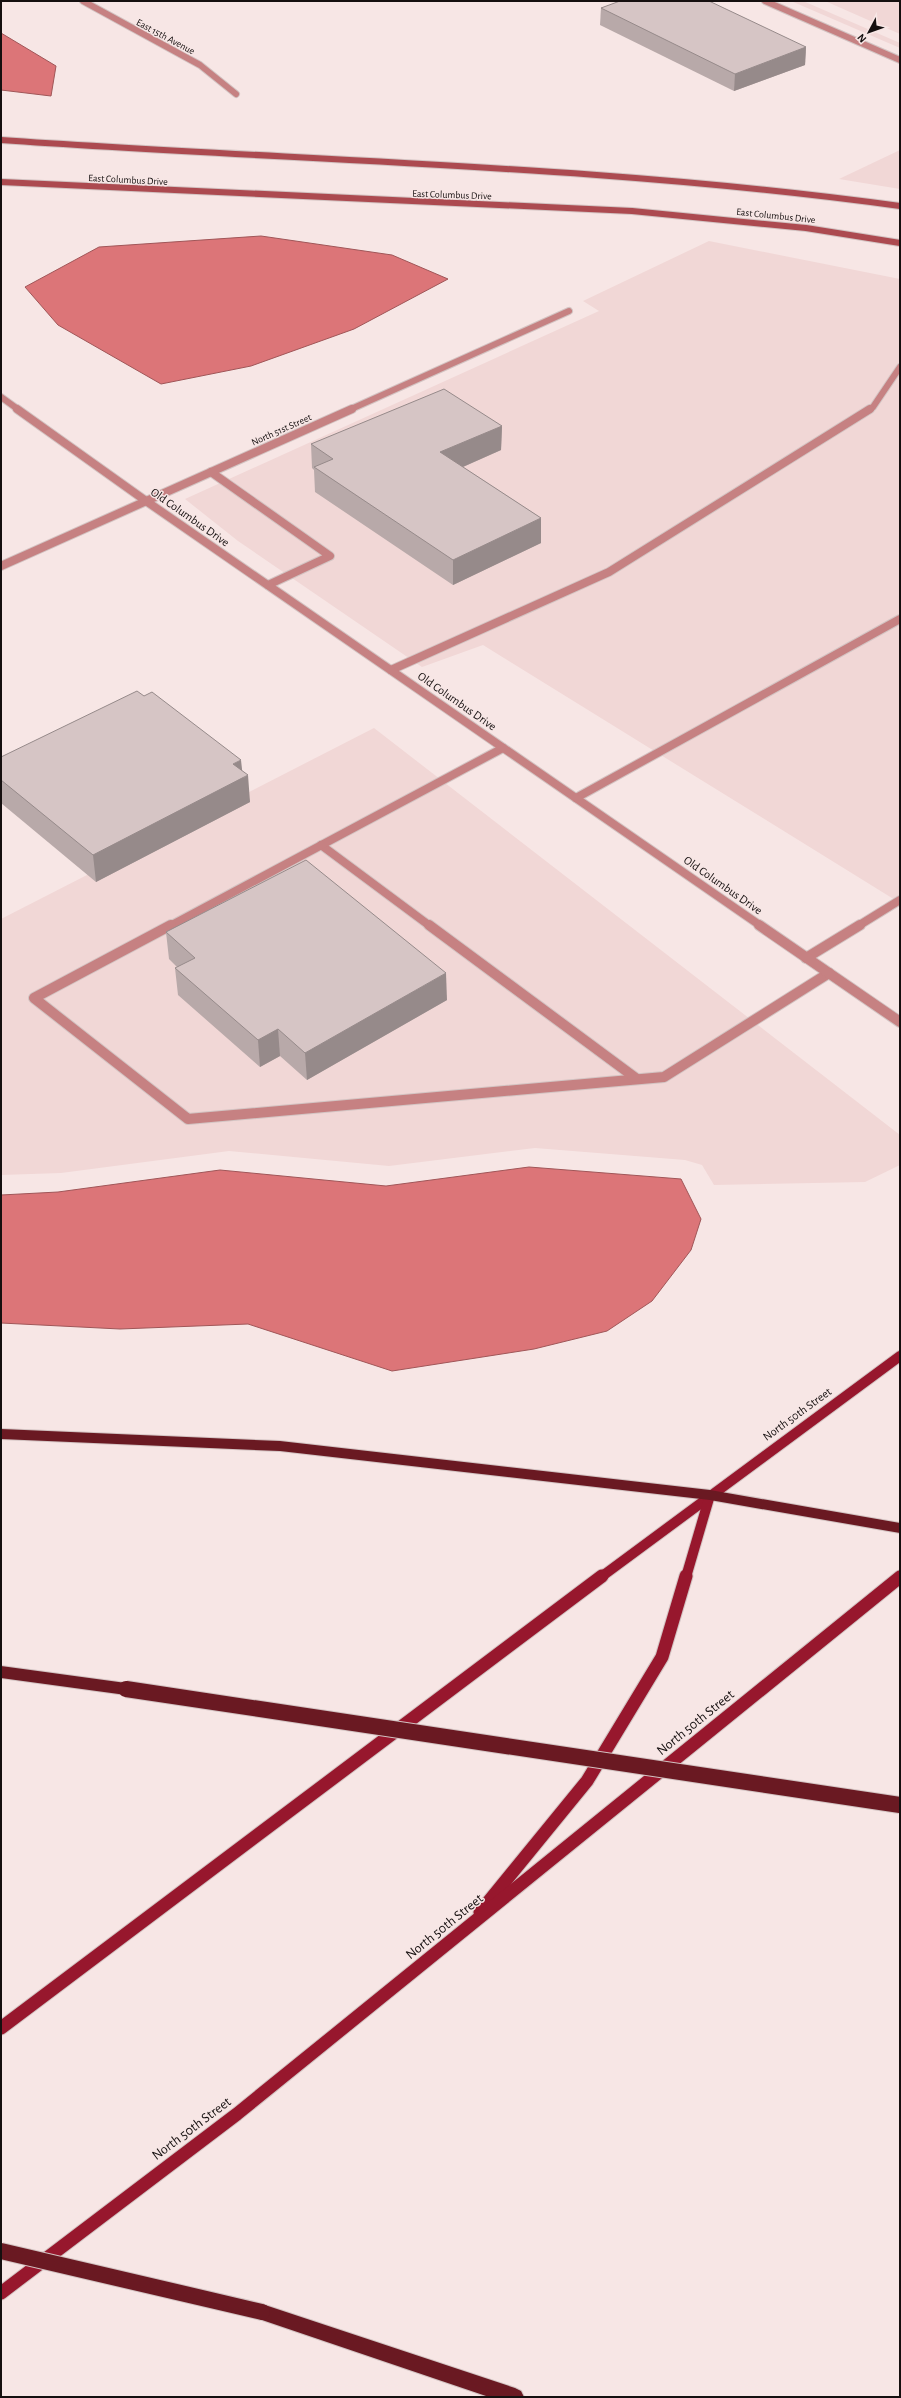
<svg xmlns="http://www.w3.org/2000/svg" width="901" height="2398" font-family="'Alegreya Sans',sans-serif">
  <style>
    .built { fill: #f1d7d6 }
    .water { fill: #dc7578; stroke: #a05658 }
    .lines { fill: none; stroke-linecap: round; stroke-linejoin: round }
    .service-far2-casing { stroke: #d3c4c3; stroke-width: 8 }
    .service-far1-casing { stroke: #d3c4c3; stroke-width: 10 }
    .service-casing { stroke: #d3c4c3; stroke-width: 12 }
    .minor-far2-casing { stroke: #d3c4c3; stroke-width: 8 }
    .minor-far1-casing { stroke: #d3c4c3; stroke-width: 10 }
    .minor-casing { stroke: #d3c4c3; stroke-width: 12 }
    .secondary-casing { stroke: #d3c4c3; stroke-width: 8 }
    .primary-far1-casing { stroke: #d3c4c3; stroke-width: 12 }
    .primary-casing { stroke: #d3c4c3; stroke-width: 15 }
    .motorway-casing { stroke: #d3c4c3; stroke-width: 2 }
    .service-far2 { stroke: #c68182; stroke-width: 6 }
    .service-far1 { stroke: #c68182; stroke-width: 8 }
    .service { stroke: #c68182; stroke-width: 10 }
    .minor-far2 { stroke: #c68182; stroke-width: 6 }
    .minor-far1 { stroke: #c68182; stroke-width: 8 }
    .minor { stroke: #c68182; stroke-width: 10 }
    .secondary { stroke: #ac4a50; stroke-width: 6 }
    .primary-far1 { stroke: #97172d; stroke-width: 10 }
    .primary { stroke: #97172d; stroke-width: 13 }
    .motorway { fill: #6a1922; fill-rule: evenodd }
    .motorway-bridge-casing { stroke: #d3c4c3; stroke-width: 18; stroke-linecap: butt }
    .motorway-bridge { stroke: #6a1922; stroke-width: 16 }
    .wall { fill: #b8a9a9 }
    .shaded-wall { fill: #968a8a }
    .building { fill: #d6c5c5; stroke: #968a8a }
    .labels { text-anchor: middle; stroke-width: 3; stroke-linejoin: round; paint-order: stroke }
    .far-street-label { font-size: 10px; fill: #150f0f; stroke: #f7e6e5 }
    .street-label { font-size: 12px; fill: #150f0f; stroke: #f7e6e5 }
    .near-street-label { font-size: 14px; fill: #150f0f; stroke: #f7e6e5 }
  </style>
  <rect width="100%" height="100%" fill="#f7e6e5"/>
  <g class="built">
    <path d="M791,1h12l97,42v5z"/>
    <path d="M825,1h75v33z"/>
    <path d="M900,150v39l-61,-10z"/>
    <path d="M709,241l191,38v624l-417,-258 -61,22 -184,-126 -53,-42 414,-188 -16,-10z"/>
    <path d="M374,728l526,407v30l-35,17 -151,3 -12,-20 -17,-5 -150,-12 -146,18 -160,-15 -168,22 -60,2v-256z"/>
  </g>
  <g class="water">
    <path d="M1,33l55,33 -5,30 -50,-6z"/>
    <path d="M261,236l131,19 56,24 -94,50 -103,37 -90,18 -103,-59 -33,-38 74,-40z"/>
    <path d="M529,1167l152,12 20,40 -10,31 -39,51 -45,30 -73,18 -142,22 -144,-47 -128,5 -119,-6v-128l57,-3 162,-22 166,16z"/>
  </g>
  <g class="lines">
    <defs>
      <path id="service-far2" d="M869,410l4,-3 27,-40"/>
      <g id="service-far1">
        <path d="M211,472l119,84 -62,29"/>
        <path d="M391,670l218,-98 261,-163"/>
        <path d="M576,798l324,-179"/>
        <path d="M321,845l109,81"/>
        <path d="M170,926l333,-178"/>
        <path d="M858,926l42,-26"/>
      </g>
      <g id="service">
        <path d="M171,925l-137,73 154,121 476,-42 165,-104"/>
        <path d="M429,925l208,154"/>
        <path d="M806,958l54,-33"/>
      </g>
      <g id="minor-far2">
        <path d="M83,1l117,64 36,29"/>
        <path d="M765,1l135,59"/>
        <path d="M1,397l18,13"/>
        <path d="M349,410l220,-99"/>
      </g>
      <g id="minor-far1">
        <path d="M17,409l129,92 615,425"/>
        <path d="M1,566l351,-157"/>
      </g>
      <path id="minor" d="M759,925l141,97"/>
      <g id="secondary">
        <path d="M1,140c299,21 602,25 899,66"/>
        <path d="M1,182l631,29 174,17 94,15"/>
      </g>
      <g id="primary-far1">
        <path d="M601,1577l299,-221"/>
        <path d="M686,1577l24,-82"/>
      </g>
      <g id="primary">
        <path d="M480,1912l107,-131 75,-124 24,-81"/>
        <path d="M1,2028l601,-452"/>
        <path d="M1,2293l236,-179 663,-537"/>
      </g>
      <g id="motorway">
        <path d="M1,1429l279,12 430,49 190,33v10l-190,-33 -430,-49 -279,-12z"/>
        <path d="M1,1666l125,17 5,2 2,4 -2,4 -5,2 -125,-17z"/>
        <path d="M262,2304l253,84 6,3 3,6h-35l-227,-77 -6,-2 -2,-6 2,-6z"/>
      </g>
    </defs>
    <use href="#service-far2" class="service-far2-casing"/>
    <use href="#service-far1" class="service-far1-casing"/>
    <use href="#service" class="service-casing"/>
    <use href="#minor-far2" class="minor-far2-casing"/>
    <use href="#minor-far1" class="minor-far1-casing"/>
    <use href="#minor" class="minor-casing"/>
    <use href="#secondary" class="secondary-casing"/>
    <use href="#primary-far1" class="primary-far1-casing"/>
    <use href="#primary" class="primary-casing"/>
    <use href="#motorway" class="motorway-casing"/>
    <use href="#service-far2" class="service-far2"/>
    <use href="#service-far1" class="service-far1"/>
    <use href="#service" class="service"/>
    <use href="#minor-far2" class="minor-far2"/>
    <use href="#minor-far1" class="minor-far1"/>
    <use href="#minor" class="minor"/>
    <use href="#secondary" class="secondary"/>
    <use href="#primary-far1" class="primary-far1"/>
    <use href="#primary" class="primary"/>
    <use href="#motorway" class="motorway"/>
    <defs>
      <g id="motorway-bridge">
        <path d="M126,1689l774,116"/>
        <path d="M1,2251l261,61"/>
      </g>
    </defs>
    <use href="#motorway-bridge" class="motorway-bridge-casing"/>
    <use href="#motorway-bridge" class="motorway-bridge"/>
  </g>
  <g class="wall">
    <path d="M601,8l205,39 -1,18 -71,26 -134,-66z"/>
    <path d="M502,426l-1,24 -38,17 78,51v25l-88,42 -138,-93 -1,-22 -2,-2 -1,-24z"/>
    <path d="M1,757l241,14 8,31 -154,80 -95,-79z"/>
    <path d="M166,932l281,68 -140,80 -27,-24 -20,11 -82,-72 -3,-27 2,-1 -8,-8z"/>
  </g>
  <g class="shaded-wall">
    <path d="M806,47l-1,18 -71,26 1,-17z"/>
    <path d="M502,426l-1,24 -61,27v-25z"/>
    <path d="M541,518v25l-88,42v-25z"/>
    <path d="M241,760l2,18 5,-3 2,27 -154,80 -3,-27 140,-91z"/>
    <path d="M446,973l1,27 -140,80 -2,-27z"/>
    <path d="M278,1029l2,27 -20,11 -2,-27z"/>
  </g>
  <g class="building">
    <path d="M620,1h89l97,46 -71,27 -134,-66z"/>
    <path d="M444,389l58,37 -62,26 101,66 -88,42 -139,-93 19,-8 -22,-15z"/>
    <path d="M137,691l7,5 8,-4 89,68 -8,4 15,11 -155,80 -92,-75v-23z"/>
    <path d="M306,860l140,113 -141,80 -27,-24 -20,11 -83,-72 20,-10 -29,-26z"/>
  </g>
  <g class="labels">
    <g class="far-street-label">
      <text transform="translate(166 36) rotate(28)" y="4">East 15th Avenue</text>
      <text transform="translate(128 179) rotate(3)" y="4">East Columbus Drive</text>
      <text transform="translate(452 194) rotate(2)" y="4">East Columbus Drive</text>
      <text transform="translate(776 215) rotate(6)" y="4">East Columbus Drive</text>
      <text transform="translate(281 429) rotate(-24)" y="4">North 51st Street</text>
    </g>
    <g class="street-label">
      <text transform="translate(190 517) rotate(35)" y="4">Old Columbus Drive</text>
      <text transform="translate(457 701) rotate(35)" y="4">Old Columbus Drive</text>
      <text transform="translate(723 885) rotate(35)" y="4">Old Columbus Drive</text>
      <text transform="translate(797 1414) rotate(-36)" y="4">North 50th Street</text>
    </g>
    <g class="near-street-label">
      <text transform="translate(695 1722) rotate(-39)" y="5">North 50th Street</text>
      <text transform="translate(444 1926) rotate(-39)" y="5">North 50th Street</text>
      <text transform="translate(191 2128) rotate(-37)" y="5">North 50th Street</text>
    </g>
  </g>
  <rect width="901" height="2398" fill="none" stroke="#150f0f" stroke-width="4"/>
  <g transform="translate(869 32) rotate(229)" stroke="#f7e6e5" stroke-width="3" paint-order="stroke">
  <path d="M0-3L7 15L0 10L-7 15Z" fill="#150f0f"/>
  <text y="-6" font-size="11" font-weight="bold" text-anchor="middle" fill="#150f0f">N</text>
  </g>
</svg>
